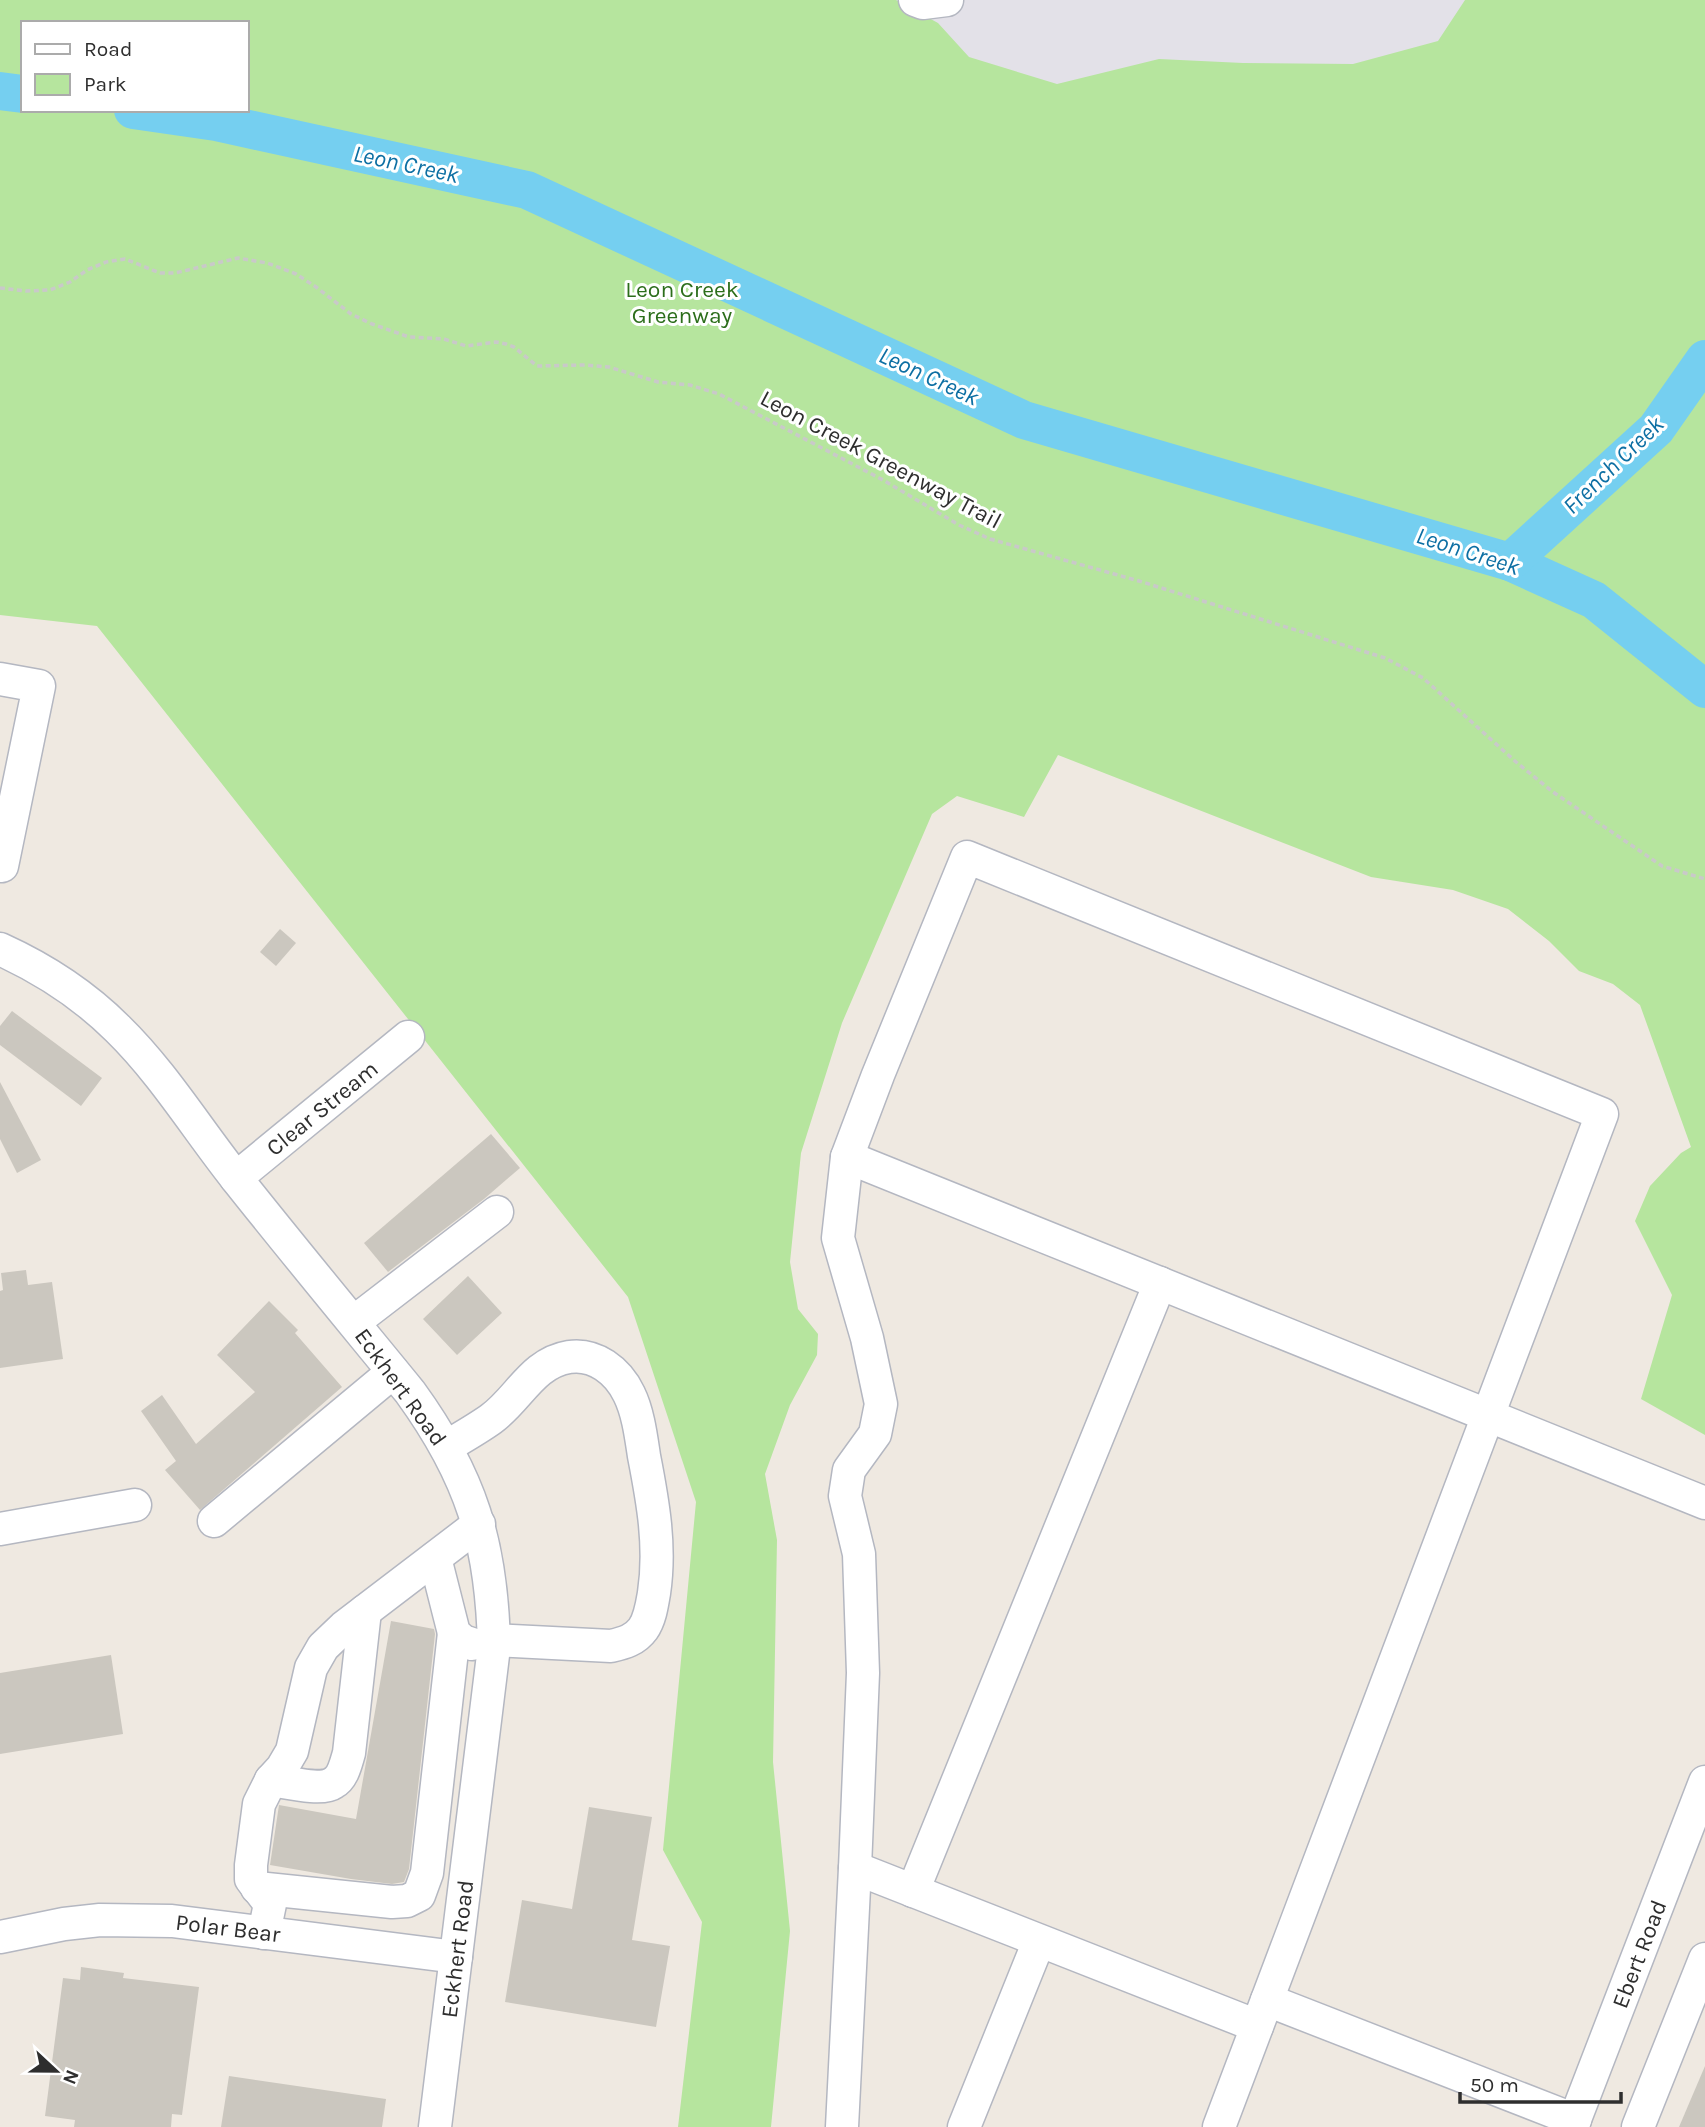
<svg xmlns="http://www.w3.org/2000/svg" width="1705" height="2127" font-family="Karla,sans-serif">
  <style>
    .industrial { fill: #e3e1e8 }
    .green { fill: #b6e59e; fill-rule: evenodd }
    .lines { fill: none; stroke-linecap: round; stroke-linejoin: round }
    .river { stroke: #75cff0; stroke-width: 38 }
    .building { fill: #cbc7bf }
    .minor-casing { stroke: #b4b7c1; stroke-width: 35 }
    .path { stroke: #c9c9c9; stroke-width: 3.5; stroke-dasharray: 5 3.5; stroke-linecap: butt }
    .minor { stroke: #fff; stroke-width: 32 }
    .labels { text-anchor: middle; stroke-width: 6; stroke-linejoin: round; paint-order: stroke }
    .park-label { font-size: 23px; fill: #2c6e1b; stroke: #fff }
    .street-label { font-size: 23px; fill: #2e2e2e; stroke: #fff }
    .water-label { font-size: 24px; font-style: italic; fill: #0d6fa3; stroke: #fff }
  </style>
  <rect width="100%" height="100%" fill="#efe9e1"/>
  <path class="industrial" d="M740,0h965v455z"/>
  <path class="green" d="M0,0h896l42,23 31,34 88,27 102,-25 84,4 110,1 85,-23 27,-41h240v1435l-64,-36 31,-104 -37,-74 15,-35 31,-33 10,-6 -51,-142 -27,-21 -34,-13 -30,-30 -41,-32 -55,-19 -82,-13 -313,-122 -34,62 -67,-21 -25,18 -90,209 -41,130 -11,109 8,47 20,25 -1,21 -27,50 -25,69 12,66 -4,222 17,169 -19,196h-93l24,-205 -39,-72 33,-348 -68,-205 -531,-671 -97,-11zM23,23h224v87h-224z"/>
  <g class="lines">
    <g class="river">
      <path d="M0,91l23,3"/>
      <path d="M133,110l83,12 311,68 497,230 486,142 84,38 111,89"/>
      <path d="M1510,562l146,-133 49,-70"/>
    </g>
  </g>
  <g class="building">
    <path d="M280,929l16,14 -20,23 -16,-14z"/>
    <path d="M12,1011l90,67 -21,28 -81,-61v-19z"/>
    <path d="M0,1082l41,78 -24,13 -17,-34z"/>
    <path d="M491,1134l29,34 -36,31 -96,73 -24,-29z"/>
    <path d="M26,1270l2,15 24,-3 11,77 -63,9v-77l3,-1 -2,-17z"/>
    <path d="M468,1276l34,37 -45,42 -34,-36z"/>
    <path d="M269,1301l29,29 -3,3 47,54 -142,123 -35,-40 11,-9 -35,-50 21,-16 34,49 59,-52 -38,-37z"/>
    <path d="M391,1621l43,8 1,5 -26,235 -5,13 -12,2 -41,-5 -81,-14 9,-60 77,14z"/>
    <path d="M111,1655l12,79 -123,20v-81z"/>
    <path d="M589,1807l63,10 -20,123 38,6 -14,81 -151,-25 17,-102 50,9z"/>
    <path d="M81,1967l43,6 -1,5 76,9 -17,128 -10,-1 -1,13h-97l1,-7 -30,-4 18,-138 17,2z"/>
    <path d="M1705,2066v61h-26z"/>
    <path d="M229,2076l157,23 -4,28h-161z"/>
  </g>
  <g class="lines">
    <defs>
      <g id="minor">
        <path d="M915,0l8,3 24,-3"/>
        <path d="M0,679l39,7 -37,180"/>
        <path d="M0,949c44,20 84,46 118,80 45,44 79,100 118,149 57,72 116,143 174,214 61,84 82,151 84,255l-59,480"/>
        <path d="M847,1157l858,346"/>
        <path d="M236,1178l172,-141"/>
        <path d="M354,1322l143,-110"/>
        <path d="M446,1447c15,-9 31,-18 45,-28 28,-20 41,-56 78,-62 26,-4 49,14 60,37 9,18 12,42 15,62 9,46 17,91 10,137 -2,12 -4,26 -11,36 -8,11 -19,14 -32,17l-117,-6"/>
        <path d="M214,1521l179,-149"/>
        <path d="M0,1529l135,-24"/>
        <path d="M435,1558l19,75 9,8 9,3"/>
        <path d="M271,1780c15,2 51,11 62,3 10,-5 13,-20 16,-30l16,-142"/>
        <path d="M855,1868l402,158"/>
        <path d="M257,1888l135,14 15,-1 12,-6 8,-22 27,-240"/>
        <path d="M913,1891l247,-608"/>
        <path d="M264,1933l6,-29 -19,-25v-14l8,-61 12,-24 11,-12 10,-17 19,-83 12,-21 21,-20 135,-103"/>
        <path d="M0,1937l64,-13 36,-4 72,1 284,36"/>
        <path d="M1267,2000l308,120"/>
        <path d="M842,2127l13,-259 8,-195 -4,-119 -14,-58 4,-26 26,-36 6,-30 -14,-66 -29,-100 9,-81 31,-82 89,-218 635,257 -383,1013"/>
        <path d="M964,2127l75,-186"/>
        <path d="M1572,2127l133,-345"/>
        <path d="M1638,2127l67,-168"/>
      </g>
    </defs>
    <use href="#minor" class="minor-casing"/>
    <path class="path" d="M0,288l26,3 24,-1 20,-8 17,-12 19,-8 19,-3 35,14h15l63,-15 29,5 29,11 20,13 35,27 21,10 37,13 35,2 22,7 30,-4 10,2 8,3 23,19 48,-1 24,2 49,15 32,3 29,9 164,86 76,45 31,14 149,42 246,77 38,20 93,84 37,30 109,74 43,13"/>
    <use href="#minor" class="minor"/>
  </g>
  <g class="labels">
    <g class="park-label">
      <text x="682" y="297">Leon Creek<tspan x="682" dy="26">Greenway</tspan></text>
    </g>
    <g class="street-label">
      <text transform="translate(881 459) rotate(28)" y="8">Leon Creek Greenway Trail</text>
      <text transform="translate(322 1108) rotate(-39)" y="8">Clear Stream</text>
      <text transform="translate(401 1387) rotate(54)" y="8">Eckhert Road</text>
      <text transform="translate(228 1928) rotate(7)" y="8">Polar Bear</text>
      <text transform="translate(457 1949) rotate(-83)" y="8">Eckhert Road</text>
      <text transform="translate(1639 1954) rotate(-69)" y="8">Ebert Road</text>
    </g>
    <g class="water-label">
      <text transform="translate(406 164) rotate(12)" y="8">Leon Creek</text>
      <text transform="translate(929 376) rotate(25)" y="8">Leon Creek</text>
      <text transform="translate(1613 465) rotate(-44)" y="8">French Creek</text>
      <text transform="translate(1468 551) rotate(18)" y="8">Leon Creek</text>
    </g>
  </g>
  <rect x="21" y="21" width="228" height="91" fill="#ffffff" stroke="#ababab" stroke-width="2"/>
  <rect x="35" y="44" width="35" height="10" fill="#ffffff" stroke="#ababab" stroke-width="2"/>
  <text x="84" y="56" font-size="21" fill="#2e2e2e">Road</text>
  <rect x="35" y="74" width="35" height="21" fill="#b6e59e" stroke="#ababab" stroke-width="2"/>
  <text x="84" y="91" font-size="21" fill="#2e2e2e">Park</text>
  <g transform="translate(56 2071) rotate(112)" stroke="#ffffff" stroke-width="5" paint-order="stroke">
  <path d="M0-5L12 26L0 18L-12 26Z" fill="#2e2e2e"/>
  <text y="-10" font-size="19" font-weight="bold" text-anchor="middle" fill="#2e2e2e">N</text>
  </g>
  <path d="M1460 2092v10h161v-10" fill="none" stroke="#2e2e2e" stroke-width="3.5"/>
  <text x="1470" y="2092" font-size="21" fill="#2e2e2e" stroke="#ffffff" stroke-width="5" paint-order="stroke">50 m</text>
</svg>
